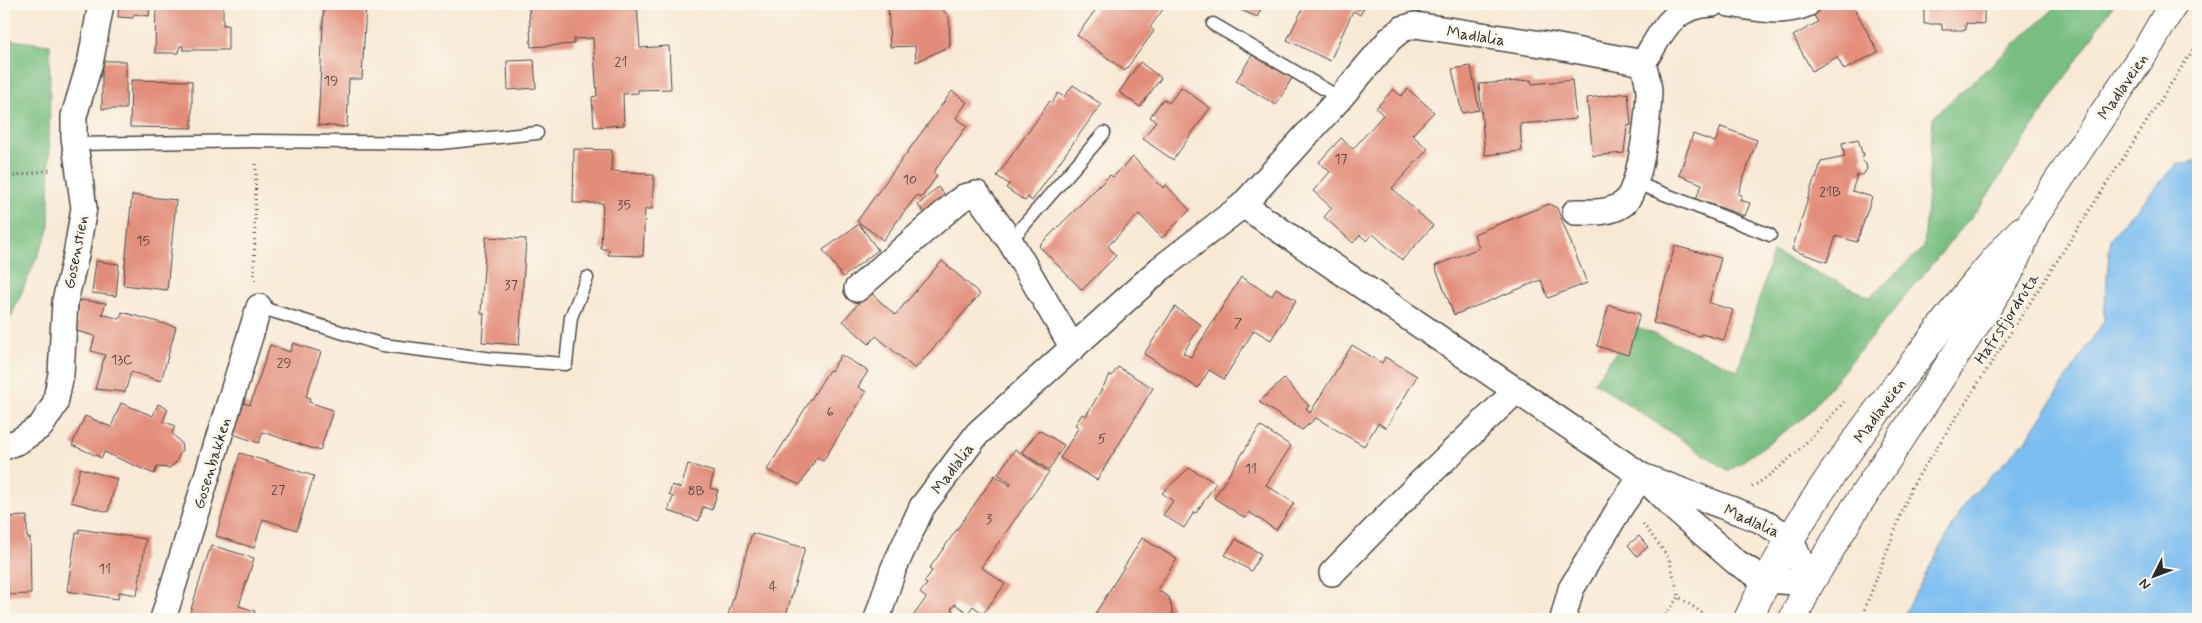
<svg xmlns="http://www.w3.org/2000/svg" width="2202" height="623" font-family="Mynerve,sans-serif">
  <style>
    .forest { fill: #78be81; stroke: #527456 }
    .water { fill: #7bbdf0; stroke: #53748e }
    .building { fill: #e28d79 }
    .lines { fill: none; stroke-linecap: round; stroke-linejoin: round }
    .service-casing { stroke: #4a4844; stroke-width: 15 }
    .minor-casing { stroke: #4a4844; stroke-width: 28 }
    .secondary-casing { stroke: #4a4844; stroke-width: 30 }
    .path { stroke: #4a4844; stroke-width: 3; stroke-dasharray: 1 4; stroke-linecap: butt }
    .service { stroke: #fff; stroke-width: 12 }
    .minor { stroke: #fff; stroke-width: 25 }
    .secondary { stroke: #fff; stroke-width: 28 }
    .labels { text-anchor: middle; stroke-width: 5; stroke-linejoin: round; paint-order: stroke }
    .number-label { font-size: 14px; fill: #59443e }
    .street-label { font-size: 16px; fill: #2b2b2b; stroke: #fbf7ec }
  </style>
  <rect width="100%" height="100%" fill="#fbf7ec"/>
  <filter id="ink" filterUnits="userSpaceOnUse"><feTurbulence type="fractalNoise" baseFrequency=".02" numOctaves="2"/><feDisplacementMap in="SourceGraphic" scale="10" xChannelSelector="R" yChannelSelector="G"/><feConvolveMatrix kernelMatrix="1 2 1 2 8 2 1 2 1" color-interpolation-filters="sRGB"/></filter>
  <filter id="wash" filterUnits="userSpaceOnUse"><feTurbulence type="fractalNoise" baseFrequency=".0096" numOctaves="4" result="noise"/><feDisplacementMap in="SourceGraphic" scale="20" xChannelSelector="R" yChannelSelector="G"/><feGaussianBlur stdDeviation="1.12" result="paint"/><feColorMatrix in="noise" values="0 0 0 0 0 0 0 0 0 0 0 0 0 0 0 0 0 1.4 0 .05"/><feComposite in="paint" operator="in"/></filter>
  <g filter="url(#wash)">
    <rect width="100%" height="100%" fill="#f8e9d5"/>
    <g class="forest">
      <path d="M2056,4h58l-132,200 -177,213 -76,54 -135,-89 41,-56 103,44 35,-118 97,45 54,-50 9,-130 124,-111z"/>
      <path d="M4,39l46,6 -1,185 -45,103z"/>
    </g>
    <path class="water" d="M2198,160v459h-297l64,-116 62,-64 77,-118 6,-83 66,-73z"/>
    <g id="blocks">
      <g class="building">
        <path d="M119,4h31l-1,12 -15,-2 -1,4 -15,-1z"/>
        <path d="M156,4h67v21h5v25h-45v-4h-3l-1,7h-24z"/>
        <path d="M324,4h42l-4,75h-13l-2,48 -29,-2z"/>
        <path d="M565,4h72l3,44 29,-2 2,43 -33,1v3l-15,1 1,31 -30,2 -2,-30 5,-1 -4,-58 -19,1v5l-43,3 -2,-41z"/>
        <path d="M888,4h50l11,13 1,29 -34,16 -1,-16 -25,1z"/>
        <path d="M1100,4h67l-17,23 4,4 -29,40 -48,-36z"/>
        <path d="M1227,4h37l-7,13z"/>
        <path d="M1305,4h61l-6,11 -7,-4 -23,50 -43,-21z"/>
        <path d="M1820,4h32l26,48 -34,18 -7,-13 -25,14 -19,-35 25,-14 -8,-13z"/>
        <path d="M1924,4h60v20l-18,-1v7h-24v-6h-18z"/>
        <path d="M1252,55l40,23 -16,27 -40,-24z"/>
        <path d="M534,60l2,28 -28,2 -1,-29z"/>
        <rect x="102" y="61" width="24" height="48"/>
        <path d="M1140,62l21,16 -21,29 -21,-15z"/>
        <path d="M1471,66l8,44 -17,3 -10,-44z"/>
        <path d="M131,80l61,1v47l-62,-1z"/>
        <path d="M1531,80l1,4 40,-4 4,39 -56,5 2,27 -37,4 -6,-71z"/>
        <path d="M1073,85l28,19 -69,97 -4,-4 -3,4 -19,-13 3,-4 -12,-8 53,-75 2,2 6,-10 6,4z"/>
        <path d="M1181,87l29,21 -37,52 -30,-21 13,-18 -6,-4 13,-18 6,4z"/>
        <path d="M1393,89l8,7 7,-7 26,23 -22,23 16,14 -36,39 41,38 -31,34 -29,-26 -6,7 -7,-6 -7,8 -29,-26 8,-9 -19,-17 17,-19 -11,-10 22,-24 12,11 30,-34 -7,-7z"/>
        <path d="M952,91l15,11 -11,16 11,8 -34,47 4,3 -16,22 -4,-3 -34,45 -26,-19z"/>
        <path d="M1628,93l3,32 -4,1 -3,27 -31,3 -6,-58z"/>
        <path d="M2195,98h3v19h-1z"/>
        <path d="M1721,127l36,13 -19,54 4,1 -2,5 10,3 -5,13 -49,-17 6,-15 -23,-9 14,-41 22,8z"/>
        <path d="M1858,139l4,14h2l-2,8 4,3 1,5 -4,6h-6l-5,16 20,6 -15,45 -21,-6 -9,26 -35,-12 22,-71h2l5,-17 24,-5 -3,-14z"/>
        <path d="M574,149l38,1 -1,21 36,2 -1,2h8l-2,34h-7l-2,47 -35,-1 1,-6h-8l2,-46h-30z"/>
        <path d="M1133,157l30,31 3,-3 24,25 -28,28 -23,-24 -31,32 8,10 -34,34 -43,-44 71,-71 3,2z"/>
        <path d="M938,187l9,11 -20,18 -9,-11z"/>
        <path d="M132,195l44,5 -9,90 -44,-5z"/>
        <path d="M1549,204l8,4 30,75 -39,15 -7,-18 -87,35 -19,-49 44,-18 -5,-14z"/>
        <path d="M859,224l19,26 -35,27 -20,-27z"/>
        <path d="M486,237l40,2 -7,106 -37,-3 2,-29h-3z"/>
        <path d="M1675,246l46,12 -12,45 24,7 -9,30 -23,-6 -1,2 -47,-13z"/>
        <path d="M96,261l23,3 -3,32 -24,-3z"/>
        <path d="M942,261l38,33 -65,75 -39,-33 -7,8 -26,-23 26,-30 26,24z"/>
        <path d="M1241,277l31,19 4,-8 20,12 -25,40 -17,-10 -30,49 -15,-9 -11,18 -54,-34 31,-47 26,18 -18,28 8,4z"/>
        <path d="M79,300l27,3 -4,11 18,5 2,-7 54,15 -15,54 -30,-9 -6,20 -30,-3 10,-34 -14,-4 4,-15 -19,-5z"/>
        <path d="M1609,305l31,9 -12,41 -31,-9z"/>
        <path d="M293,343l28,9 -15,44 4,2 -1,4 24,8 -13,41 -57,-19 -4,11 -29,-10 10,-31 10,3 20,-60 20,7z"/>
        <path d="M1352,345l30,18 3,-6 32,19 -31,52 -8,-5 -14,23 -48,-28 -14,12 -43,-28 25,-23 25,27 -3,2 4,5z"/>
        <path d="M841,355l27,16 -10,16 8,5 -43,69 -6,-4 -17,28 -33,-15 62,-100 2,1z"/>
        <path d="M1118,367l35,21 -56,92 -37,-22 19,-31 -4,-2 7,-11 4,2 24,-41 2,1z"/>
        <path d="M121,403l32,13 5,-12 10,5 -5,12 12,5 -3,7 9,10 1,7 -7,14 -6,4 -12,-1 -3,7 -50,-22 -2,6 -30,-13 13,-29 26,11z"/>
        <path d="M1260,426l31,20 -25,39 28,18 -18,27 -27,-18 -4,6 -31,-20z"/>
        <path d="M1039,430l25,15 -15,25 -27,-18z"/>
        <path d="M1015,449l34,23 -68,95 24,17 -22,30 -10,-8 -5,7 -13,-9 -4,5 2,1 -6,9h-36l15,-21 -6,-5 7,-9 -3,-2 8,-11 -3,-2 66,-94 15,11 1,-2 -13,-10z"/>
        <path d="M240,453l74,23 -17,54 -34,-11 -9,29 -38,-12z"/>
        <path d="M688,464l26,8 -4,16 8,2 -6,20 -9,-3 -4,14 -31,-10 5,-14 -4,-2 3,-10 9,3z"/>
        <path d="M80,468l37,11 -9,33 -37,-10z"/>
        <path d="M1189,468l27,15 -20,30 -2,-1 -10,16 -21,-13 10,-14 -11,-8z"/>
        <path d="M27,516v22h3l1,56 -27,1v-78z"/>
        <path d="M79,529l67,10 -9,56 -18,-3 -1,7 -51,-8 9,-58h3z"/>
        <path d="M752,533l53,15 -20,71h-58z"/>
        <path d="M1639,536l9,11 -11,9 -9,-11z"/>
        <path d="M1142,538l35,21 -20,31 12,7 5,22h-70l-9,-5z"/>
        <path d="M1236,539l25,15 -10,17 -26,-16z"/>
        <path d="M211,545l43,13 -15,48 16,5 -2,8h-65z"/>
        <path d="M801,615l15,4h-16z"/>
      </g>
    </g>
  </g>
  <g filter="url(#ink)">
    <use href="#blocks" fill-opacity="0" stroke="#4a4844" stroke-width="1"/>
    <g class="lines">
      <defs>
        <g id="service">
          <path d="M1213,24l127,74"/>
          <path d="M75,144l181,-3 184,2 97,-10"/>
          <path d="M1636,183l134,52"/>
          <path d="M1010,241l94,-108"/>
          <path d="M259,307l124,38 110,14 73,5 5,-47 16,-39"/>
        </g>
        <g id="minor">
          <path d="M1729,4c27,4 52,11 78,0"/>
          <path d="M1243,205l97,-107 50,-59 12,-10 13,-4 133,20 95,18"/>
          <path d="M1575,212c16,0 34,2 48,-8 18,-13 25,-88 26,-111 0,-10 -3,-20 -6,-30 19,-30 27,-57 69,-59"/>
          <path d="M857,289l99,-86 8,-6 13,-3 33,47 63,107"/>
          <path d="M4,447l15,-6 22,-15 14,-22 6,-30 4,-73 11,-46 8,-47 -10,-71v-21l17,-57 10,-55"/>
          <path d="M1332,573l87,-89 98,-94"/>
          <path d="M163,619l96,-312"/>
          <path d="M877,619l16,-49 29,-63 56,-74 182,-164 83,-64 399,271 34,34 60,52 29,18 45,3 -20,-45 -30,-18 -118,-44"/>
          <path d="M1563,619l8,-30 50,-83 21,-30"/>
        </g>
        <g id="secondary">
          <path d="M1748,619c41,-90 101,-171 161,-250 36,-47 71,-95 112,-138"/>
          <path d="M1793,619l17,-36 44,-73 154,-235 26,-58 116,-173 23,-40"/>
        </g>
      </defs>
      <use href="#service" class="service-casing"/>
      <use href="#minor" class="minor-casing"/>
      <use href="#secondary" class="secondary-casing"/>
      <g class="path">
        <path d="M4,178l46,-8"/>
        <path d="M254,280l2,-116"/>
        <path d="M1752,487c35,-21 65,-56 92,-85"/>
        <path d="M1643,524l26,34 10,39 32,22"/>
        <path d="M1663,619l9,-14 7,-8"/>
        <path d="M1861,619l51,-133 286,-444"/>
      </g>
      <use href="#service" class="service"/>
      <use href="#minor" class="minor"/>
      <use href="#secondary" class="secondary"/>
    </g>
  </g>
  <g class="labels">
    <g class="number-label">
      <text x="621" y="66">21</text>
      <text x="331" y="85">19</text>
      <text x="1341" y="163">17</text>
      <text x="910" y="184">10</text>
      <text x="1830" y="196">21B</text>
      <text x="624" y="209">35</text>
      <text x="143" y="245">15</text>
      <text x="511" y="289">37</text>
      <text x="1238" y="327">7</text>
      <text x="122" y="364">13C</text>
      <text x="284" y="367">29</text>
      <text x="830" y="416">6</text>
      <text x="1102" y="443">5</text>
      <text x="1251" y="473">11</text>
      <text x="278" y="494">27</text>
      <text x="696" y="495">8B</text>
      <text x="989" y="523">3</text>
      <text x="105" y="573">11</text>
      <text x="773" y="591">4</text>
    </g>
    <g class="street-label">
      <text transform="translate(1476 35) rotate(9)" y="6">Madlalia</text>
      <text transform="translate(2122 86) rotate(-56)" y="6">Madlaveien</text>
      <text transform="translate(75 252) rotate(-79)" y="6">Gosenstien</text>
      <text transform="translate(2006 318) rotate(-57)" y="6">Hafrsfjordruta</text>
      <text transform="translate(1879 410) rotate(-54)" y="6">Madlaveien</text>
      <text transform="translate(211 463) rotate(-73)" y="6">Gosenbakken</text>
      <text transform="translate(952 468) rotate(-53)" y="6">Madlalia</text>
      <text transform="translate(1752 520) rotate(24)" y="6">Madlalia</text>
    </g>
  </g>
  <rect width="2202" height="623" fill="none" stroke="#fbf7ec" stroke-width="20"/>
  <g transform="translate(2154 576) rotate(228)" stroke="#fbf7ec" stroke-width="4" paint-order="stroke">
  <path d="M0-4L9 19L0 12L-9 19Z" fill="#2b2b2b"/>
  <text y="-8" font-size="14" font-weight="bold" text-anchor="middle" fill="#2b2b2b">N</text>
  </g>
</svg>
